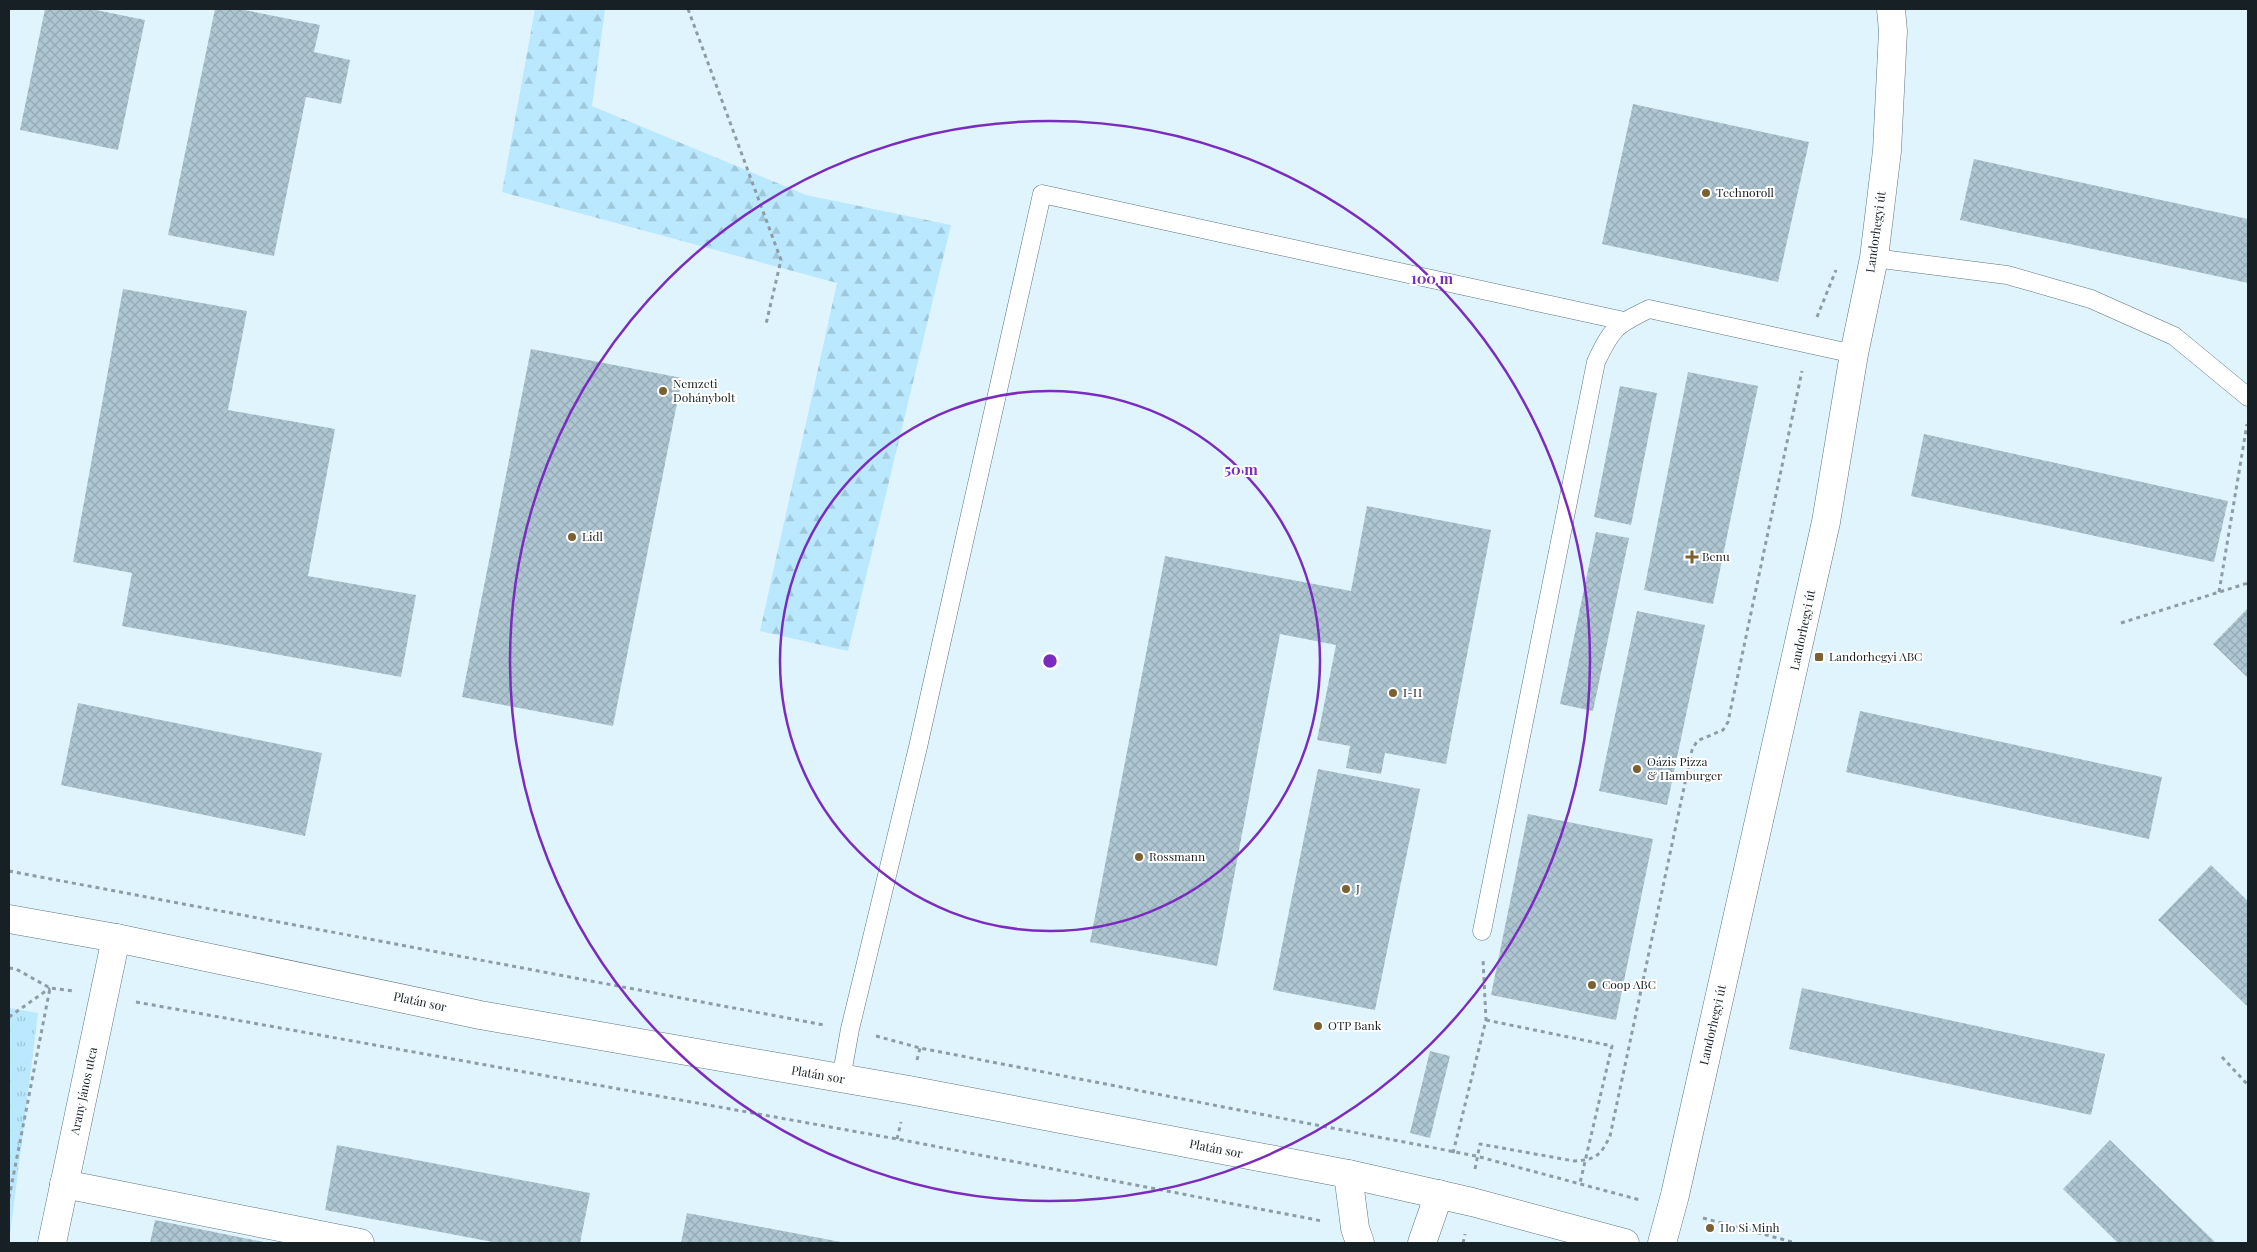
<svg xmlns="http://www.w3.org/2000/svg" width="2257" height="1252" font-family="'Playfair Display',serif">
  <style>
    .forest { fill: url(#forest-firs) }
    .park { fill: url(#park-tufts) }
    .building { fill: url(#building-cross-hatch) }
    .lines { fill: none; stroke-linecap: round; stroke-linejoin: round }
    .service-casing { stroke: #5e757f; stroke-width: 19 }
    .minor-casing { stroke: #5e757f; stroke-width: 29 }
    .tertiary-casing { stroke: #5e757f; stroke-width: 29 }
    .path { stroke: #8e9da5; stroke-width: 3; stroke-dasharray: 4 4; stroke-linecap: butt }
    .service { stroke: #fff; stroke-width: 18 }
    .minor { stroke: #fff; stroke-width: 28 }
    .tertiary { stroke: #fff; stroke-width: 28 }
    .ring { fill: none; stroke: #7b2cbf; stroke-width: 2.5 }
    .poi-dot { fill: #7b6032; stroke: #fff; stroke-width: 2 }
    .labels { text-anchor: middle; stroke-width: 4; stroke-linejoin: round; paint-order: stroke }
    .poi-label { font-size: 12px; fill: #172024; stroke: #fff; text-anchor: start }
    .street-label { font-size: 12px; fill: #172024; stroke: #fff }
    .centre { fill: #7b2cbf; stroke: #fff; stroke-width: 2.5 }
    .ring-label { font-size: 15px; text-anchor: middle; font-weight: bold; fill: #7b2cbf; stroke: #fff; stroke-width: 4; stroke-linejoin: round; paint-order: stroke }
  </style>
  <defs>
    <pattern id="forest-firs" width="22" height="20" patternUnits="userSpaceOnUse" patternTransform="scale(1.25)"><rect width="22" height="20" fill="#b9e8ff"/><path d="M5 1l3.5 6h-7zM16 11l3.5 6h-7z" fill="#9ec7da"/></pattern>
    <pattern id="park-tufts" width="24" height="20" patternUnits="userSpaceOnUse" patternTransform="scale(1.25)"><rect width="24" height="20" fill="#b9e8ff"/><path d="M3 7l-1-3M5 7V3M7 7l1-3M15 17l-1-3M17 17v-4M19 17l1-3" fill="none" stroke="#9ec7da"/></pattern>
    <pattern id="building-cross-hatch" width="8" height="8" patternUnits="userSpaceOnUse" patternTransform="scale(1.25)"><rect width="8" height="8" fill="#aec6d2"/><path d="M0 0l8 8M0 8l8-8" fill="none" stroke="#95aab4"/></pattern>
  </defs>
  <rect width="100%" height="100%" fill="#e0f4fe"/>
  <path class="forest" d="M535,9h70l-13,97 214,89 145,30 -103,426 -88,-20 77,-348 -335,-91z"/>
  <path class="park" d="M9,1008l29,5 -29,230z"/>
  <g class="building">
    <path d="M45,9h46l54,11 -27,130 -98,-20z"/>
    <path d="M215,9h24l81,16 -6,27 36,8 -9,44 -35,-7 -32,159 -106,-21z"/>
    <path d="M1633,104l176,38 -31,140 -176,-38z"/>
    <path d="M1974,159l274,60v64l-288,-63z"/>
    <path d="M123,289l124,22 -19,99 107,19 -27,147 108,19 -15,82 -279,-51 10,-53 -59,-11z"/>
    <path d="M531,349l151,29 -69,348 -151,-29z"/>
    <path d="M1688,372l70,14 -45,218 -69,-14z"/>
    <path d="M1620,386l37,7 -26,132 -37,-8z"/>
    <path d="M1924,434l304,67 -14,61 -303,-66z"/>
    <path d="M1367,506l124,24 -45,234 -61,-11 -4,21 -35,-6 4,-22 -33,-6 19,-95 -56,-11 -63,332 -127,-24 75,-386 186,35z"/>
    <path d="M1596,532l33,6 -36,173 -33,-7z"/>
    <path d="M2248,608v70l-35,-34z"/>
    <path d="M1637,611l68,14 -38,180 -68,-14z"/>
    <path d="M78,703l244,50 -17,83 -244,-51z"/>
    <path d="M1860,711l302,66 -13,62 -303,-67z"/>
    <path d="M1318,769l102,20 -45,221 -102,-20z"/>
    <path d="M1528,814l125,25 -37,181 -125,-25z"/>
    <path d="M2211,865l37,36v106l-90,-87z"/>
    <path d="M1802,988l303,66 -14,61 -302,-66z"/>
    <path d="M1430,1051l20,5 -20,82 -20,-5z"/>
    <path d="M2110,1140l106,103h-98l-55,-54z"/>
    <path d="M337,1145l253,48 -10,50h-82l-173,-33z"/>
    <path d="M687,1213l154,29v1h-160z"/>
    <path d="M155,1220l109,22v1h-114z"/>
  </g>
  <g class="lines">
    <defs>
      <g id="service">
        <path d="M1874,258l133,17 84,24 83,37 74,61"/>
        <path d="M1482,931l114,-569c16,-34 20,-37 53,-53l205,45"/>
        <path d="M841,1079l9,-50 68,-282 124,-553 582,127"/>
      </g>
      <g id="minor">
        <path d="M1348,1174l7,54 5,15"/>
        <path d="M64,1184l296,59"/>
        <path d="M52,1243l64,-305"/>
        <path d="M1422,1243l17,-49"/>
        <path d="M1662,1243l13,-48 151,-673 28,-168 20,-96 13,-107 6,-120 -2,-22"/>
      </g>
      <path id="tertiary" d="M9,919l107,19 364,77 429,75 439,84 124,28 153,41"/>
    </defs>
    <use href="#service" class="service-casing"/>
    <use href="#minor" class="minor-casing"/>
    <use href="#tertiary" class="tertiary-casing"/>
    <g class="path">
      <path d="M688,9l93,251 -15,64"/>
      <path d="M1817,317l19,-47"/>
      <path d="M2219,592l28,-168"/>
      <path d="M2121,623l127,-40"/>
      <path d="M9,871l815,154"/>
      <path d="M9,968l7,1 34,19 23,3"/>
      <path d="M136,1002l761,137 425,82"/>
      <path d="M9,1017l41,-29"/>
      <path d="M1486,1020l126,26 -32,137"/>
      <path d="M876,1036l44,12 556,108 164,44"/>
      <path d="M2222,1057l26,28"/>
      <path d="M917,1060l3,-12"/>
      <path d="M897,1139l4,-17"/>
      <path d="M1453,1153l33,-133 -3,-61"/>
      <path d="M1475,1169l5,-25 94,17c22,-1 27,-6 36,-25l82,-386 5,-9 26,-11 5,-8 74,-351"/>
      <path d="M9,1198l41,-210"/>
      <path d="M1703,1218l93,25"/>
      <path d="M1463,1243l2,-9"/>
    </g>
    <use href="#service" class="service"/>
    <use href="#minor" class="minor"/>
    <use href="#tertiary" class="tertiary"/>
  </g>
  <g class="ring">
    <circle cx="1050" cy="661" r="270"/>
    <circle cx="1050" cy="661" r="540"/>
  </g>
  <g class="poi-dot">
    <circle cx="1706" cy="193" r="5"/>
    <circle cx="663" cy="391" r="5"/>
    <circle cx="572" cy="537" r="5"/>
    <path d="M1689.5 549.5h5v5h5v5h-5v5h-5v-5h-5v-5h5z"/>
    <rect x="1814" y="652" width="10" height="10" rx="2.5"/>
    <circle cx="1393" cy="693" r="5"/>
    <circle cx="1637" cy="769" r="5"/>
    <circle cx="1139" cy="857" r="5"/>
    <circle cx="1346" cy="889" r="5"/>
    <circle cx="1592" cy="985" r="5"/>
    <circle cx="1318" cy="1026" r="5"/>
    <circle cx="1710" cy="1228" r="5"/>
  </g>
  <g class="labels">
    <g class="poi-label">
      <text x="1716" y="197">Technoroll</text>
      <text x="673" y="388">Nemzeti<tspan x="673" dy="14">Dohánybolt</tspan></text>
      <text x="582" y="541">Lidl</text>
      <text x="1702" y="561">Benu</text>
      <text x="1829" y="661">Landorhegyi ABC</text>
      <text x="1403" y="697">I-H</text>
      <text x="1647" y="766">Oázis Pizza<tspan x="1647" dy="14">&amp; Hamburger</tspan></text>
      <text x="1149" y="861">Rossmann</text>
      <text x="1356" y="893">J</text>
      <text x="1602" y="989">Coop ABC</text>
      <text x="1328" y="1030">OTP Bank</text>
      <text x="1720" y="1232">Ho Si Minh</text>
    </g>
    <g class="street-label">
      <text transform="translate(1876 232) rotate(-82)" y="4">Landorhegyi út</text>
      <text transform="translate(1803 630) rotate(-78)" y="4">Landorhegyi út</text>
      <text transform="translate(420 1002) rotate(12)" y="4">Platán sor</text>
      <text transform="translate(1713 1025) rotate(-77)" y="4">Landorhegyi út</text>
      <text transform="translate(818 1075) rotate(10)" y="4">Platán sor</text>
      <text transform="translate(84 1091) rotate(-78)" y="4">Arany János utca</text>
      <text transform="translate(1216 1149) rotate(11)" y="4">Platán sor</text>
    </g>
  </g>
  <circle cx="1050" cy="661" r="8" class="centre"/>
  <g class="ring-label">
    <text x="1432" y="284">100 m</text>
    <text x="1241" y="475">50 m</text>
  </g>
  <rect width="2257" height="1252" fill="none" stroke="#172024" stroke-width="20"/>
</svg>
